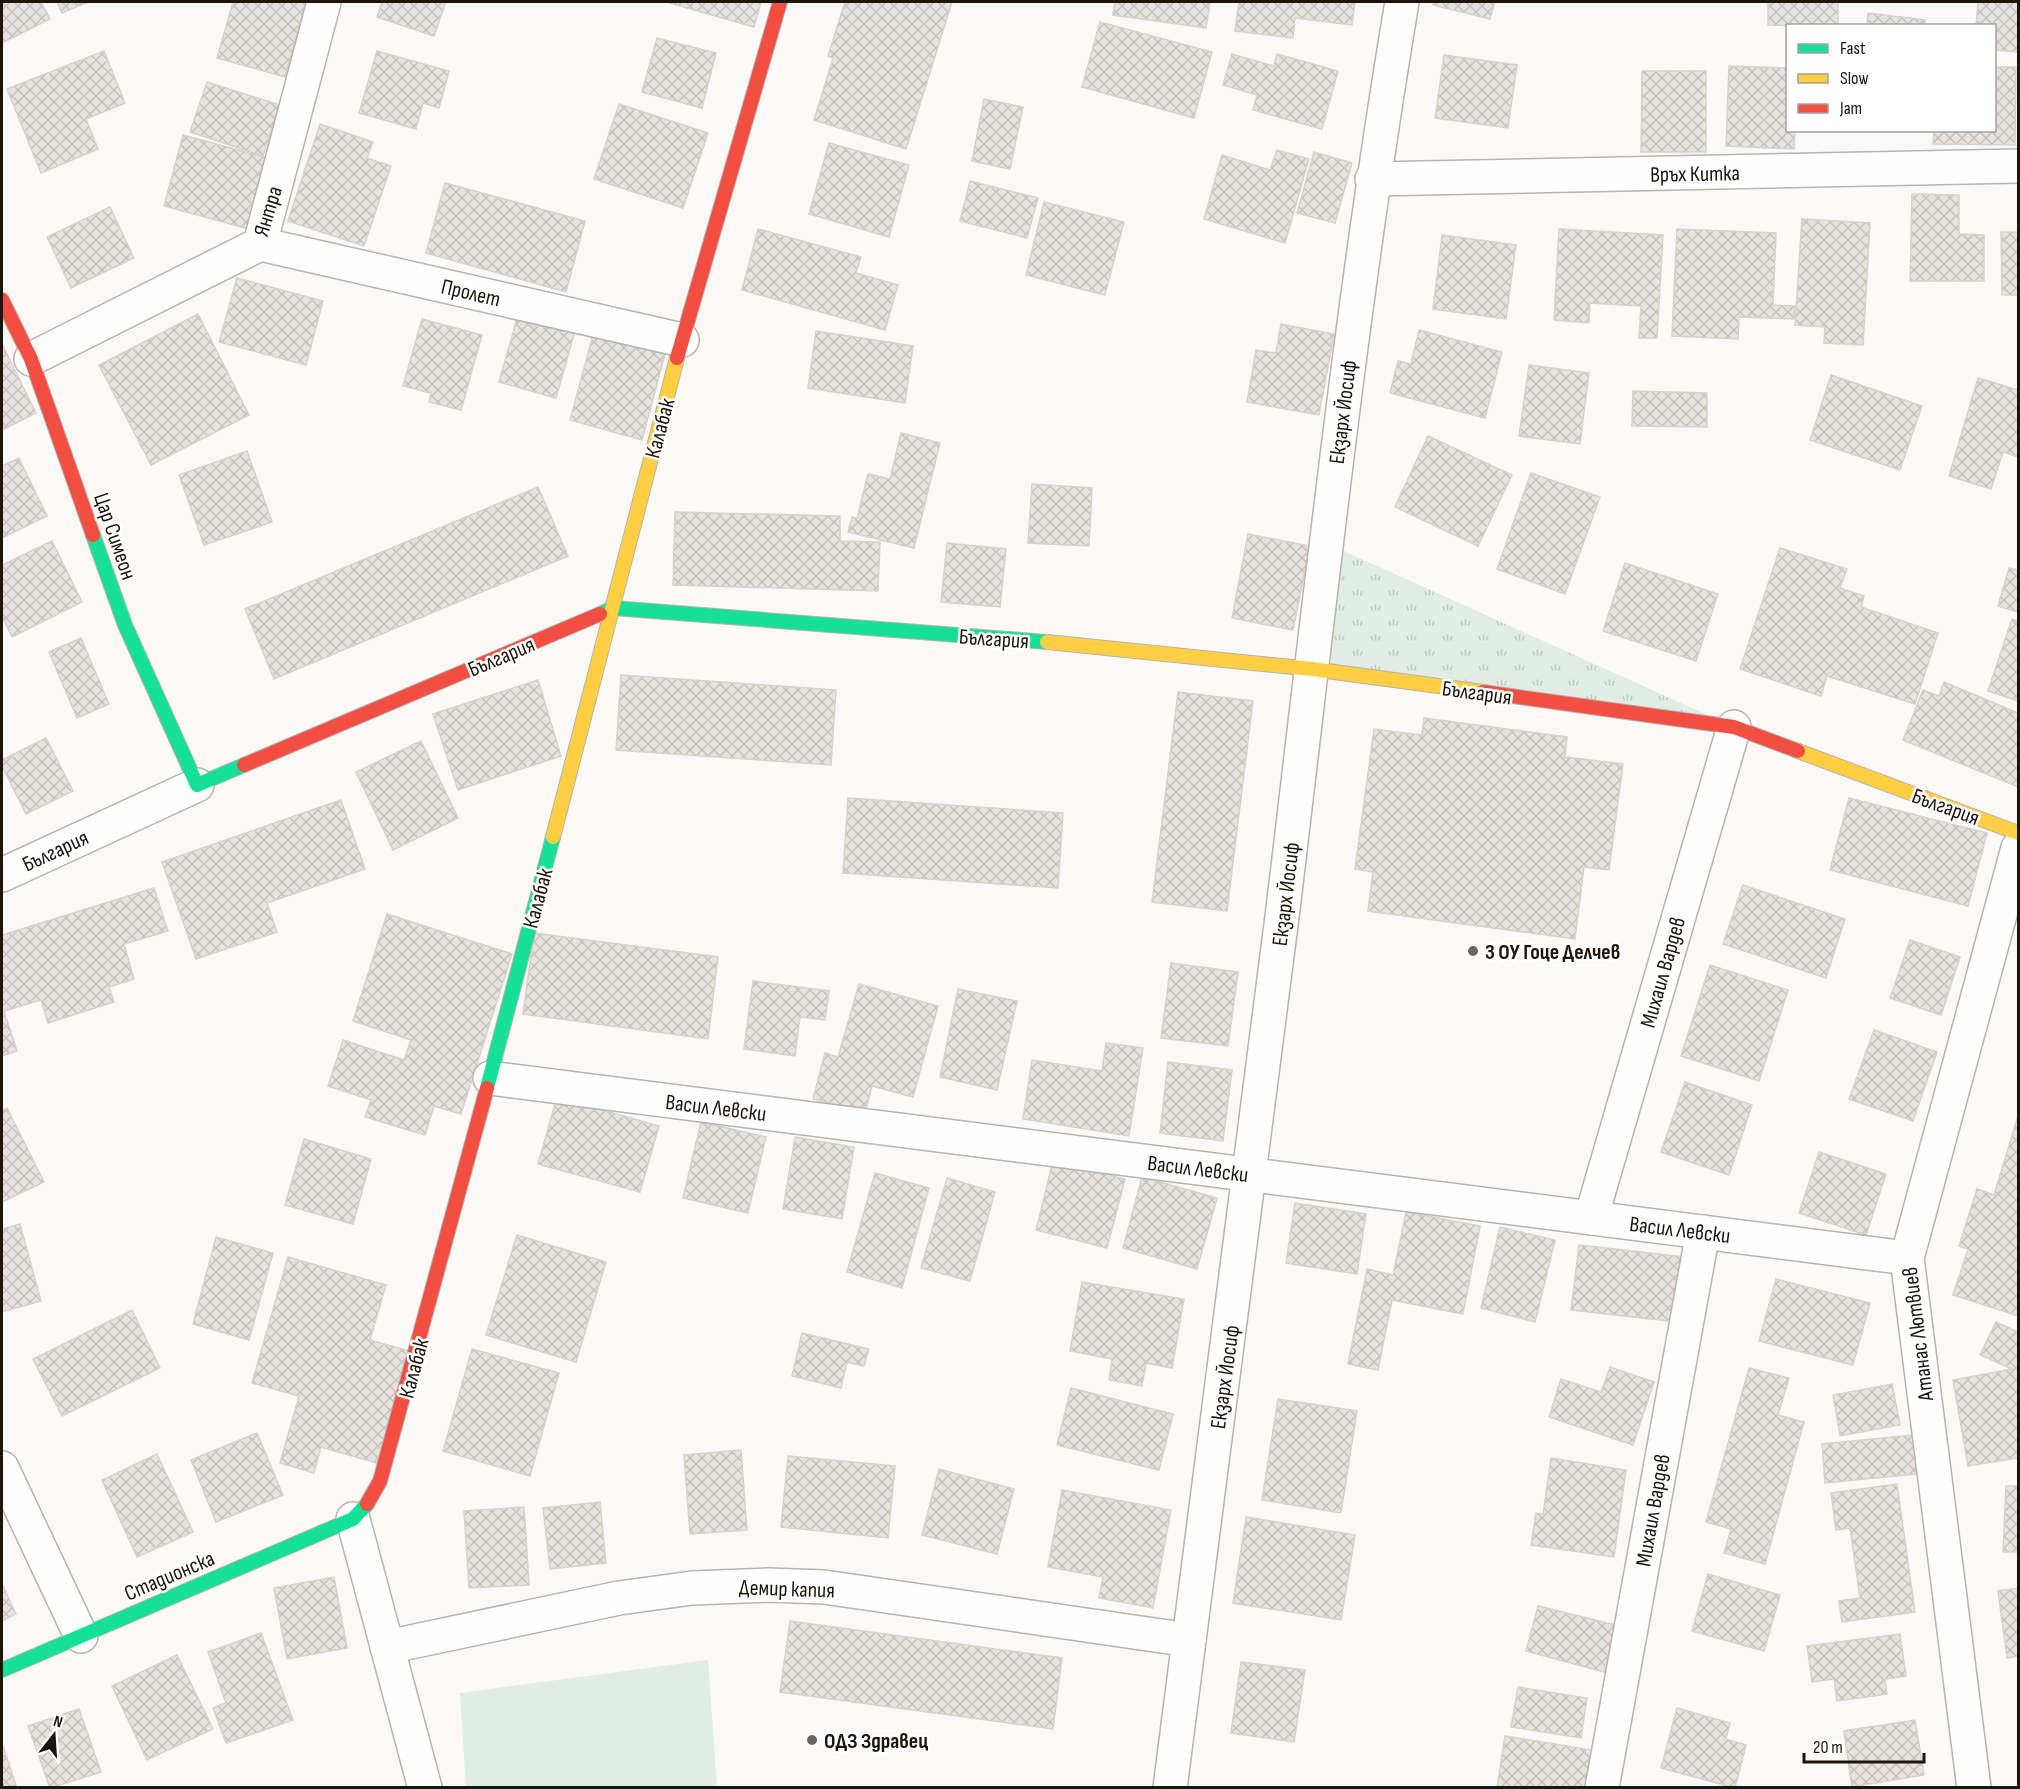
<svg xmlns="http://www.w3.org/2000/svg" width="2020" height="1789" font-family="'Sofia Sans Condensed',sans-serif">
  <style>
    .grass { fill: url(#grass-tufts) }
    .park { fill: #e0ece4 }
    .building { fill: url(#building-cross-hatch); stroke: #d6d1cd; stroke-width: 1.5 }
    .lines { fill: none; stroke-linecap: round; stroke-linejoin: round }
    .street-casing { stroke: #b7b3ae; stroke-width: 36 }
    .fast-casing { stroke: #b7b3ae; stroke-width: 16 }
    .slow-casing { stroke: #b7b3ae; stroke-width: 16 }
    .jam-casing { stroke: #b7b3ae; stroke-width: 16 }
    .street { stroke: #fefefe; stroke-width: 33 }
    .fast { stroke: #16e098; stroke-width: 14 }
    .slow { stroke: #ffcf43; stroke-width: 14 }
    .jam { stroke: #f24e42; stroke-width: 14 }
    .poi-dot { fill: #696560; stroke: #fff; stroke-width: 2 }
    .labels { text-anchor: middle; stroke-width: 5; stroke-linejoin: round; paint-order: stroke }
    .street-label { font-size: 22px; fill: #1b150e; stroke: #fff }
    .poi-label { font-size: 22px; font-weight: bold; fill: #1b150e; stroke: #fff; text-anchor: start }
  </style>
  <defs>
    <pattern id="grass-tufts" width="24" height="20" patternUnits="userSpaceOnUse" patternTransform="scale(1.5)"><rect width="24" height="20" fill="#e0ece4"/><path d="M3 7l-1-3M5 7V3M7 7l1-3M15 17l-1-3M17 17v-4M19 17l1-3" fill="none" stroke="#c0cac2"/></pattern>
    <pattern id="building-cross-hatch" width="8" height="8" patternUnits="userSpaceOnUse" patternTransform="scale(1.5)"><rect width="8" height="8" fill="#e6e2de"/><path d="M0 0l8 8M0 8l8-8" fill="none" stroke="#c5c1bd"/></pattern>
  </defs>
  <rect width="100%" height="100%" fill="#fbf9f7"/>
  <path class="grass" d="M1324,542l410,185 -422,-58z"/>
  <path class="park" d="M708,1660l9,127h-251l-6,-94z"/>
  <g class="building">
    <path d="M2,2h39l9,17 -48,24z"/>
    <path d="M57,2h31l-26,11z"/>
    <path d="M233,2h73l-21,75 -68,-19z"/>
    <path d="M382,2h64l-12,34 -57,-19z"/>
    <path d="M666,2h95l-7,25z"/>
    <path d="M845,2h107l-46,147 -92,-29 19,-62 -5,-2z"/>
    <path d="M1115,2h95l-4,26 -93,-13z"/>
    <path d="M1239,2h116l-3,23 -57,-7 -2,20 -58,-7z"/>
    <path d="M1434,2h61l-5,17 -57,-14z"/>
    <path d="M1768,2h70v24l-70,-1z"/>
    <path d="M1978,2h40v50l-24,-2v-24h-18z"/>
    <path d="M1868,13l57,7 -1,6h-57z"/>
    <path d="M1100,22l112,30 -18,66 -112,-31z"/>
    <path d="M657,38l59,15 -14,55 -60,-16z"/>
    <path d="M104,51l21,52 -39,16 12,30 -57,24 -34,-84z"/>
    <path d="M377,51l72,20 -10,37 -16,-5 -7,26 -57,-16z"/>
    <path d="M1232,54l42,12 3,-12 61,17 -16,58 -69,-19 4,-15 -34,-10z"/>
    <path d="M1444,55l73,10 -9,63 -73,-10z"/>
    <path d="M1729,66l59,2v62h7l-1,19 -68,-3z"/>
    <path d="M1994,67h22l-1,78 -82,-1 1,-14h60z"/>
    <path d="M1642,71h64v81h-65z"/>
    <path d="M207,82l73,23 -17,51 -73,-24z"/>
    <path d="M984,99l39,8 -13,62 -38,-8z"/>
    <path d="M619,104l89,29 -25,75 -89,-29z"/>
    <path d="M320,124l53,18 -6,16 24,8 -27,80 -76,-25z"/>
    <path d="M183,135l85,23 -19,71 -85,-23z"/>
    <path d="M829,143l80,22 -20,72 -80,-23z"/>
    <path d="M1277,150l32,9 -24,84 -81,-24 18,-64 48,15z"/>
    <path d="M1314,152l38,11 -17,60 -38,-10z"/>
    <path d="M970,181l68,17 -11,40 -67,-17z"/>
    <path d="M445,183l140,38 -19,71 -140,-39z"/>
    <path d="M1912,194l47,1v39l25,1v46h-74z"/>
    <path d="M1044,202l80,20 -19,73 -79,-20z"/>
    <path d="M110,207l24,51 -63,30 -24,-51z"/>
    <path d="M1802,219l68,4 -7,122 -39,-2 1,-16 -30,-2z"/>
    <path d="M758,229l103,28 -5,16 42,12 -13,45 -143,-40z"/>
    <path d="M1559,229l104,6 -6,103h-18l2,-32 -51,-3 -1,20 -35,-3z"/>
    <path d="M1677,229l99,4 -3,72 22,1 -1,13 -55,-2 -1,22 -66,-3z"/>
    <path d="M2001,232h17v63h-16z"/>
    <path d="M1442,235l74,10 -10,74 -73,-10z"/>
    <path d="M237,278l86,23 -17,64 -87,-23z"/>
    <path d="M198,314l51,101 -98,50 -52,-100z"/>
    <path d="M518,315l57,16 -19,67 -57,-16z"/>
    <path d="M422,319l60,16 -21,75 -32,-8 2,-9 -28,-7z"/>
    <path d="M1281,324l53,10 -15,81 -72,-13 9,-52 20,3z"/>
    <path d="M1419,330l83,22 -17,66 -95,-25 8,-32 13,3z"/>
    <path d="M816,331l97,15 -8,57 -97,-15z"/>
    <path d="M593,335l72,19 -23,86 -72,-20z"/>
    <path d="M2,344l34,69 -34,17z"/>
    <path d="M1529,365l60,8 -9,71 -61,-8z"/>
    <path d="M1831,375l91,31 -22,64 -90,-30z"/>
    <path d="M1978,378l40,12v67l-15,-5 -12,37 -42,-13z"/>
    <path d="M1633,391l74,2v34l-75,-1z"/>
    <path d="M901,433l39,10 -26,105 -66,-16 4,-15 5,1 11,-44 22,5z"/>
    <path d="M1428,436l84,39 -34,71 -83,-39z"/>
    <path d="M247,451l25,71 -68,23 -25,-70z"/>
    <path d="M19,458l28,58 -45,22v-72z"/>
    <path d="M1531,473l69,24 -35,97 -68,-25z"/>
    <path d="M1032,484l60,4 -3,58 -61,-3z"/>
    <path d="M538,487l30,69 -294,123 -29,-70z"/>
    <path d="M675,512l165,4v25l40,1 -2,49 -205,-6z"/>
    <path d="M1248,534l62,12 -17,84 -61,-12z"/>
    <path d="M52,541l30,61 -70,35 -10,-21v-51z"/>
    <path d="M947,543l59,6 -6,58 -59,-5z"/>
    <path d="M1780,548l67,21 -7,19 24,8 -3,11 77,26 -23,71 -88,-28 -6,20 -81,-27z"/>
    <path d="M1625,563l93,31 -22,67 -93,-30z"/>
    <path d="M2009,568l9,2v42l-20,-6z"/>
    <path d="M2012,619l6,2v80l-30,-10z"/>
    <path d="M81,638l28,66 -32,14 -28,-66z"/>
    <path d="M621,675l215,15 -5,75 -215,-15z"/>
    <path d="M538,680l23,76 -103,34 -25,-76z"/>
    <path d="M1944,682l74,31v74l-115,-47 20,-50 16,6z"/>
    <path d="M1178,692l75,9 -26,210 -75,-9z"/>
    <path d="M1424,718l143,19 -2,20 58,7 -14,106 -25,-3 -9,72 -207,-28 5,-39 -18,-3 19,-140 48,6z"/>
    <path d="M46,738l27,53 -47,23 -24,-48v-6z"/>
    <path d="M421,741l37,77 -65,32 -37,-78z"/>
    <path d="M848,798l215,15 -5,75 -215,-15z"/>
    <path d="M1849,798l138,35 -19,73 -138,-36z"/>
    <path d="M341,800l24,69 -98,34 10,29 -81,27 -34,-97z"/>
    <path d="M1743,885l102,34 -19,59 -103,-34z"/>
    <path d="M154,888l14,43 -44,13 10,35 -25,8 5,15 -66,21 -7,-23 -37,11 13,40 -15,5v-121z"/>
    <path d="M387,914l125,40 -51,160 -27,-8 -9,29 -60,-18 6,-17 -43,-14 15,-46 61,20 7,-20 -58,-19z"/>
    <path d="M534,933l184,24 -10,82 -185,-25z"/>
    <path d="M1910,940l50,17 -19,58 -51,-17z"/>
    <path d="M1171,963l67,9 -10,74 -67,-8z"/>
    <path d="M1710,965l78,25 -29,91 -78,-25z"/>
    <path d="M753,981l76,10 -4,29 -25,-3 -5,39 -51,-7z"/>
    <path d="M859,984l79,22 -25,91 -41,-11 -7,27 -52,-14 12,-46 13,4z"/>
    <path d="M958,989l59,12 -20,89 -57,-13z"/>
    <path d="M1874,1030l63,22 -24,69 -64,-22z"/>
    <path d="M1106,1043l37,5 -14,88 -106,-17 9,-59 70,11z"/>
    <path d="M1168,1062l64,8 -9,71 -63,-8z"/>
    <path d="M1685,1082l67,23 -23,70 -68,-23z"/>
    <path d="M557,1097l102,29 -19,66 -102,-28z"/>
    <path d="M7,1108l37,74 -42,20v-91z"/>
    <path d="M2018,1116v200l-65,-21 15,-46 -9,-3 18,-57 17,6z"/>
    <path d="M701,1122l65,15 -18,76 -65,-15z"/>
    <path d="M795,1137l59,10 -12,72 -59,-10z"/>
    <path d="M304,1139l67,20 -18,65 -68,-19z"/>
    <path d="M1819,1152l67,22 -20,61 -67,-22z"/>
    <path d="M1053,1161l72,18 -18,69 -71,-18z"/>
    <path d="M875,1173l54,15 -27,100 -55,-16z"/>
    <path d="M1142,1177l75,21 -20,71 -74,-21z"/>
    <path d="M947,1178l48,14 -25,89 -49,-13z"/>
    <path d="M1295,1203l71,11 -9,60 -71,-11z"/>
    <path d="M1406,1212l74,14 -17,88 -71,-14 -14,70 -30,-6 19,-95 26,6z"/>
    <path d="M20,1224l21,77 -39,11v-83z"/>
    <path d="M1500,1227l55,13 -20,82 -54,-14z"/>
    <path d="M517,1235l89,27 -30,100 -90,-27z"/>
    <path d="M216,1237l57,16 -24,87 -56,-16z"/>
    <path d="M1579,1245l106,12 -8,65 -106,-12z"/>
    <path d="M288,1257l98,28 -16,55 39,11 -32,112 -56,-16 -7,26 -34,-10 19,-67 -47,-13z"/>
    <path d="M1776,1279l94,24 -17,62 -94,-24z"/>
    <path d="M1082,1282l102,17 -12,69 -26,-5 -4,23 -33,-6 3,-21 -42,-8z"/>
    <path d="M132,1310l28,58 -98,48 -29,-57z"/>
    <path d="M1996,1322l22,10v126l-50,8 -15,-86 59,-11 -32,-14z"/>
    <path d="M802,1333l67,16 -5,17 -17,-4 -6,26 -49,-12z"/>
    <path d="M472,1349l87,24 -29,103 -87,-25z"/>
    <path d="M1610,1367l44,15 -21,63 -84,-28 12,-38 40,13z"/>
    <path d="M1749,1368l40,10 -11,37 26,7 -39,142 -41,-11 7,-24 -25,-7z"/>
    <path d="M1892,1384l8,41 -60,11 -7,-41z"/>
    <path d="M1071,1388l102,26 -14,56 -102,-25z"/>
    <path d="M1278,1399l79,12 -16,102 -79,-13z"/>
    <path d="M257,1433l26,62 -67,27 -25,-62z"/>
    <path d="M1923,1434l3,39 -101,10 -3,-39z"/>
    <path d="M741,1450l6,80 -57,4 -6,-79z"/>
    <path d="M157,1454l36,78 -56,25 -35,-77z"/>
    <path d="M788,1456l107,10 -7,72 -107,-11z"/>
    <path d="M1551,1458l75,12 -12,87 -83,-12 5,-32 7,1z"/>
    <path d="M939,1469l75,20 -17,65 -75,-19z"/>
    <path d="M1897,1484l18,128 -73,10 -3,-21 21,-3 -10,-70 -14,2 -5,-37z"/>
    <path d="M2006,1486h12v66h-15z"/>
    <path d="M1062,1490l109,20 -18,98 -54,-10 4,-21 -55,-10z"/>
    <path d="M600,1502l6,61 -56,6 -7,-61z"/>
    <path d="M524,1507l5,78 -60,3 -5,-77z"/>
    <path d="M1246,1517l109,18 -14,85 -108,-17z"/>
    <path d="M1708,1574l72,21 -16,56 -72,-20z"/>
    <path d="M334,1577l13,71 -60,11 -13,-71z"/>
    <path d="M2,1584l14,30 -14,7z"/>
    <path d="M2018,1588v68l-11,2 -9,-67z"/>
    <path d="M1538,1606l78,19 -12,47 -78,-21z"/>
    <path d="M790,1621l272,37 -9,71 -273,-37z"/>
    <path d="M261,1633l32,87 -67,23 -13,-35 13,-5 -18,-51z"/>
    <path d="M1900,1634l6,42 -21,3 2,15 -50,7 -3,-22 -22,3 -5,-36z"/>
    <path d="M177,1655l36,74 -66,31 -35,-74z"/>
    <path d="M1241,1662l64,8 -11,72 -63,-9z"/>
    <path d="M1518,1687l69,11 -6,40 -70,-11z"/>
    <path d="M1677,1708l53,15 -4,16 20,6 -11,43 -74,-20z"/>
    <path d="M79,1709l22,63 -51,16 -22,-62z"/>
    <path d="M1915,1720l9,55 -72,12 -8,-56z"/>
    <path d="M1505,1736l87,14 -5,38h-90z"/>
    <path d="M2,1743l15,45h-15z"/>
  </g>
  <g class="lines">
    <defs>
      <g id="street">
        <path d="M1372,179l646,-13"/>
        <path d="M260,244l422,96"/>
        <path d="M31,359l229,-115 64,-242"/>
        <path d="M2,875l195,-90"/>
        <path d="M490,1078l1417,180"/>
        <path d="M1591,1218l143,-491"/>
        <path d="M2,1468l79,168"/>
        <path d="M353,1519l72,269"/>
        <path d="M387,1647l232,-49 73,-10 76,-3 56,2 365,53"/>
        <path d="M1170,1788c38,-291 77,-581 112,-871 37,-306 69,-612 120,-915"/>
        <path d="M1602,1788l101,-556"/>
        <path d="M1974,1788l-67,-530 111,-410"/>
      </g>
      <g id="fast">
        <path d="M93,535l32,90 72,160 47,-20"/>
        <path d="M600,614l13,-6 434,34"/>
        <path d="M487,1088l66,-251"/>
        <path d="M2,1670l351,-151 14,-15"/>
      </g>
      <g id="slow">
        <path d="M1047,642l265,27 171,23"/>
        <path d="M1798,751l220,82"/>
        <path d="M553,837l124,-479"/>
      </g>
      <g id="jam">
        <path d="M2,300l29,59 62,176"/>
        <path d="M677,358l103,-356"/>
        <path d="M1483,692l251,35 64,24"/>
        <path d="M244,765l356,-151"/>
        <path d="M367,1504l13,-23 107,-393"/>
      </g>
    </defs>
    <use href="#street" class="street-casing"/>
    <use href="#fast" class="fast-casing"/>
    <use href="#slow" class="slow-casing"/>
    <use href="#jam" class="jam-casing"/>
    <use href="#street" class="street"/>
    <use href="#fast" class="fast"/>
    <use href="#slow" class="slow"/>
    <use href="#jam" class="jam"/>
  </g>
  <g class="poi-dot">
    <circle cx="1473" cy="951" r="6"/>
    <circle cx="812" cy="1740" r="6"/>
  </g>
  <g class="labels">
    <g class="street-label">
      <text transform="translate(1695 173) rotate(-1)" y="8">Връх Китка</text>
      <text transform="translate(267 211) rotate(-73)" y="8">Янтра</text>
      <text transform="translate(471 292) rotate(13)" y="8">Пролет</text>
      <text transform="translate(1342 412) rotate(-83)" y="8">Екзарх Йосиф</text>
      <text transform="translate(659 428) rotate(-75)" y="8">Калабак</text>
      <text transform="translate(116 536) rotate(71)" y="8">Цар Симеон</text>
      <text transform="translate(994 638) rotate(4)" y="8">България</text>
      <text transform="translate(501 656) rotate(-23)" y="8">България</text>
      <text transform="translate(1477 692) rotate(8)" y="8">България</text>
      <text transform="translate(1946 806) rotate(20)" y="8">България</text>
      <text transform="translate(55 850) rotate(-25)" y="8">България</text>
      <text transform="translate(1285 894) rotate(-83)" y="8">Екзарх Йосиф</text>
      <text transform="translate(537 898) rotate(-75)" y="8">Калабак</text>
      <text transform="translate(1662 972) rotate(-74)" y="8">Михаил Вардев</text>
      <text transform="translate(716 1107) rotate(7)" y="8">Васил Левски</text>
      <text transform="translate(1198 1168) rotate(7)" y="8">Васил Левски</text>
      <text transform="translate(1680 1229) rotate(7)" y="8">Васил Левски</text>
      <text transform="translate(1917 1334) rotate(-97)" y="8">Атанас Лютвиев</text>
      <text transform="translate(413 1368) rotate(-75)" y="8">Калабак</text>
      <text transform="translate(1224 1377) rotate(-82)" y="8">Екзарх Йосиф</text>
      <text transform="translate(1652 1510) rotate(-80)" y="8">Михаил Вардев</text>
      <text transform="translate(169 1575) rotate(-23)" y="8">Стадионска</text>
      <text transform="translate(787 1588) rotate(2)" y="8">Демир капия</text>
    </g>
    <g class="poi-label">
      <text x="1485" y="959">3 ОУ Гоце Делчев</text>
      <text x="824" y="1748">ОДЗ Здравец</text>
    </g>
  </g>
  <rect width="2020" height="1789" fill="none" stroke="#1b150e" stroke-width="6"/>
  <rect x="1786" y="24" width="210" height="108" fill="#ffffff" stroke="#a4a19f" stroke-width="1.5"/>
  <rect x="1798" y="44" width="30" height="9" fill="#16e098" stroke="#a4a19f" stroke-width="1.5"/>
  <text x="1840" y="54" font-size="18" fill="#1b150e">Fast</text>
  <rect x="1798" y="74" width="30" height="9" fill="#ffcf43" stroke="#a4a19f" stroke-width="1.5"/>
  <text x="1840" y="84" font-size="18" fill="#1b150e">Slow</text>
  <rect x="1798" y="104" width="30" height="9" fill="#f24e42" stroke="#a4a19f" stroke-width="1.5"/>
  <text x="1840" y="114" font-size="18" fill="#1b150e">Jam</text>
  <g transform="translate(54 1735) rotate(17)" stroke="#ffffff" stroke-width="4.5" paint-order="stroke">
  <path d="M0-4.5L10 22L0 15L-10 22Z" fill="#1b150e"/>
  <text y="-9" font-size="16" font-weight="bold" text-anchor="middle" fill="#1b150e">N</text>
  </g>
  <path d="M1804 1753v9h120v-9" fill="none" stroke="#1b150e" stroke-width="3"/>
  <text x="1813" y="1753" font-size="18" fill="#1b150e" stroke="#ffffff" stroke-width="4.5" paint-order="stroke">20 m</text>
</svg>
